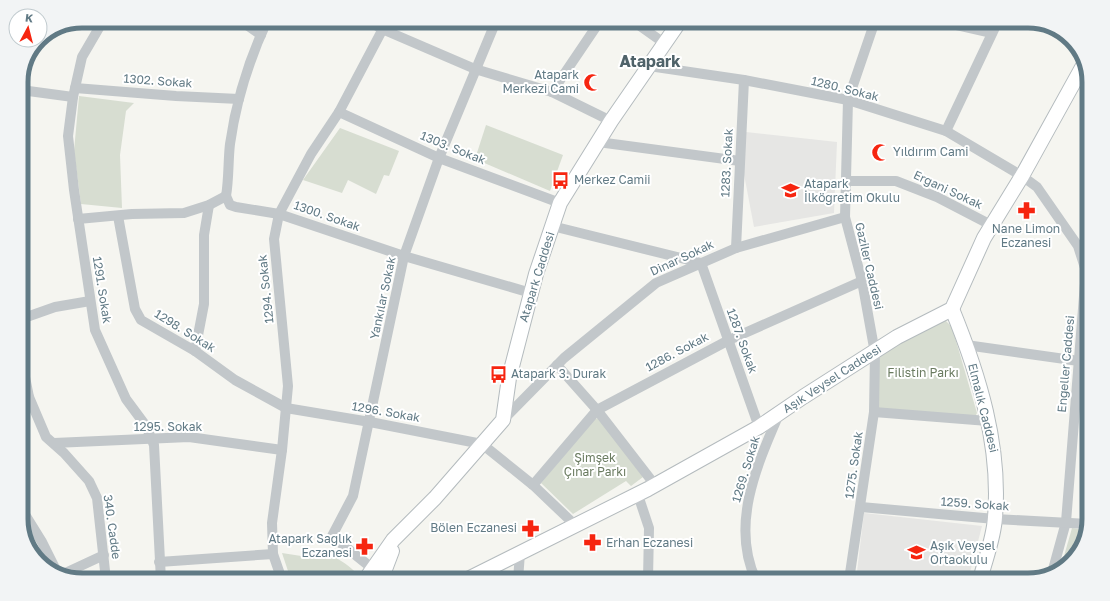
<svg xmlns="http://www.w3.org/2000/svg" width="1110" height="601" font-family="'Golos Text',sans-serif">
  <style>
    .built { fill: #e6e6e4 }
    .green { fill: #d7ddd1 }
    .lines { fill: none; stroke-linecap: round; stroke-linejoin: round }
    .secondary-casing { stroke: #b4bbbe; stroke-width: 16 }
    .street { stroke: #c2c7ca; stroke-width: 10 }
    .secondary { stroke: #fff; stroke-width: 14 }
    .labels { text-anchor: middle; stroke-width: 4; stroke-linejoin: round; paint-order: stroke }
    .poi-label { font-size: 12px; fill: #617a85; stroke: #fff; text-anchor: start }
    .street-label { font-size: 12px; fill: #617a85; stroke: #fff }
    .park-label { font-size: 12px; fill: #6a7b60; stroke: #fff }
    .district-label { font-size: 16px; font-weight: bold; fill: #4f6269; stroke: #fff }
    .rim { fill: none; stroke: #617a85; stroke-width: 5 }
  </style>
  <rect width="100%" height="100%" fill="#f5f5f0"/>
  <g class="built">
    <path d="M746,132l91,10 -3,71 -80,14 -11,-58z"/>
    <path d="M864,513l118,13 -14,54h-112z"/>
  </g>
  <g class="green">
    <path d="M79,96l55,7 -8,8 -6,44 2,53 -41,-4 -7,-53z"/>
    <path d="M486,125l77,30 -13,36 -75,-32z"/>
    <path d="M340,128l59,23 -10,25 -5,-1 -8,19 -28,-14 -6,13 -39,-13z"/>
    <path d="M945,320l7,7 25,86 -2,4 -98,-9 1,-52 14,-11z"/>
    <path d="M599,418l44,59 -12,9 -5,-5 -53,33 -32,-31 53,-64z"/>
    <path d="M1072,528l14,2 -3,16 -23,24z"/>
    <path d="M318,550c12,3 38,18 42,29l-69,1 -9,-27 32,5z"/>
  </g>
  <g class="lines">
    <defs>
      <g id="secondary">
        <path d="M952,309c27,66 49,137 43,208 -1,21 -10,43 -15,63"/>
        <path d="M365,580l28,-40 42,-42 68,-78 6,-42 27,-104 24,-71 51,-82 69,-100"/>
        <path d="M381,580l11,-29"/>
        <path d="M466,580l182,-91 111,-62 44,-30 94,-60 55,-28 32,-71 38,-62 62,-112"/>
      </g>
    </defs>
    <use href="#secondary" class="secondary-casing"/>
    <g class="street">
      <path d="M103,21l-21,36 -9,40 -5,39 6,54 21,140 31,69 20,27 8,19 7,135"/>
      <path d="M241,21l20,14"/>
      <path d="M369,21l13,8 93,40 77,23 59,29"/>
      <path d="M633,21l31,22"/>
      <path d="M939,21l53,12"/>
      <path d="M649,66l95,14 104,20 98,31 76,45 15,11 41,59 8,25 -20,251 -14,51"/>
      <path d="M75,88l101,8 63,3"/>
      <path d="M21,90l52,7"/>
      <path d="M552,92l48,-71"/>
      <path d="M339,112l100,46 121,45"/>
      <path d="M946,131l52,-110"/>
      <path d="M598,142l142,19"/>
      <path d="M846,181h50l41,16 54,28"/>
      <path d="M226,196c3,-17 2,-35 4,-52 6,-43 19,-84 37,-123"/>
      <path d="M118,216l17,93 6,11 54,31 40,29 51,28 84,14 112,22 51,41 42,40"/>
      <path d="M78,219l54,-5 52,-1 25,-8 17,-9 4,9 6,2 43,7 125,42 127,37"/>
      <path d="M552,226l149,37 58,164"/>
      <path d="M736,248l8,-168"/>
      <path d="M21,319l34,-12 35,-6"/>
      <path d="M966,345l113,16"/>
      <path d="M195,351l9,-47v-69l5,-30"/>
      <path d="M21,357l8,40 17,40 18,16 25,28 8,17 9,82"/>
      <path d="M557,365l40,45 58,75"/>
      <path d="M21,404l8,-7"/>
      <path d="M874,412l114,9"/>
      <path d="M503,420l61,-62 92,-75 80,-35 109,-31"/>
      <path d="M54,443l135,-6 93,13"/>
      <path d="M533,485l64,-75 132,-70 133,-59"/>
      <path d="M638,495l11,33 -1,52"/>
      <path d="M861,507l134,12 93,5"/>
      <path d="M21,508l21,34 16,32"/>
      <path d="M159,562l114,-8"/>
      <path d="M373,569l-41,-33 21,-40 51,-240 35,-98 57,-137"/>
      <path d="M61,575l43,-20"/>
      <path d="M282,580l-9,-26 -1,-31 10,-73 6,-64 -14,-147 5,-25 32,-60 28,-42 48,-91"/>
      <path d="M518,580l2,-27"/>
      <path d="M756,580c-26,-55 1,-115 23,-166"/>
      <path d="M849,580l25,-168 1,-59 -13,-72 -17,-64 3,-117 27,-79"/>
    </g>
    <use href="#secondary" class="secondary"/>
  </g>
  <defs>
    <symbol id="mosque-bare" viewBox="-9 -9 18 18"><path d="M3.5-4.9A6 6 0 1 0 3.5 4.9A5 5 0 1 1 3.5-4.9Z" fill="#f62510" stroke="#fff" stroke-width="2.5" paint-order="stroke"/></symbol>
    <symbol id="bus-bare" viewBox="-9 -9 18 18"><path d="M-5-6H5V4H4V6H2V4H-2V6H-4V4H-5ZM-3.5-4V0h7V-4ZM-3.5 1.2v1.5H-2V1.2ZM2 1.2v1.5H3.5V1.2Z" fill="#f62510" stroke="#fff" stroke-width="2.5" paint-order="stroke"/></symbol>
    <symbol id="school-bare" viewBox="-9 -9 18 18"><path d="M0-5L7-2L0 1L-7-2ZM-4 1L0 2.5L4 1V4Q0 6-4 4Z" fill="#f62510" stroke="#fff" stroke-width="2.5" paint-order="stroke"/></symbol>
    <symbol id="pharmacy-bare" viewBox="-9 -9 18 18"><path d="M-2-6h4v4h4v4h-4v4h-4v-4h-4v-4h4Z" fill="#f62510" stroke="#fff" stroke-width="2.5" paint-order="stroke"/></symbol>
  </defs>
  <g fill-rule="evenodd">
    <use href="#mosque-bare" x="580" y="70" width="25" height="25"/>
    <use href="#mosque-bare" x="868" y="140" width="25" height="25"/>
    <use href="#bus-bare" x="548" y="168" width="25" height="25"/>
    <use href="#school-bare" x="778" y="178" width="25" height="25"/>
    <use href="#pharmacy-bare" x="1014" y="198" width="25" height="25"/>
    <use href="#bus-bare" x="486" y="362" width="25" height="25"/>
    <use href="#pharmacy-bare" x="518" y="516" width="25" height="25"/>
    <use href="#pharmacy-bare" x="580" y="530" width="25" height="25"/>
    <use href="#pharmacy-bare" x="352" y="534" width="25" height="25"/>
    <use href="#school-bare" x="904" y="540" width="25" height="25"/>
  </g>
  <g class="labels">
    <g class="poi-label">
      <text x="579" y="79" text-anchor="end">Atapark<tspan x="579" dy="14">Merkezi Cami</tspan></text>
      <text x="893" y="156">Yıldırım Cami</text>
      <text x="574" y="184">Merkez Camii</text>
      <text x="804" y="188">Atapark<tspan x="804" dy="14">İlköğretim Okulu</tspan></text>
      <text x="1026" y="233" text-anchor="middle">Nane Limon<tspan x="1026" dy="14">Eczanesi</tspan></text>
      <text x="511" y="378">Atapark 3. Durak</text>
      <text x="517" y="532" text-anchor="end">Bölen Eczanesi</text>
      <text x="352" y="543" text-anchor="end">Atapark Sağlık<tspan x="352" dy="14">Eczanesi</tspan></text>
      <text x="606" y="547">Erhan Eczanesi</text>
      <text x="930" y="550">Aşık Veysel<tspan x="930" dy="14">Ortaokulu</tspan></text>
    </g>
    <g class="street-label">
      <text transform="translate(158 81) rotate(4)" y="4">1302. Sokak</text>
      <text transform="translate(845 89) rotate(14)" y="4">1280. Sokak</text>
      <text transform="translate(453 148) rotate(22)" y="4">1303. Sokak</text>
      <text transform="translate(727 163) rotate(-87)" y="4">1283. Sokak</text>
      <text transform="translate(948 190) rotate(25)" y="4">Ergani Sokak</text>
      <text transform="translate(327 216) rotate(19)" y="4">1300. Sokak</text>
      <text transform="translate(682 258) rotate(-25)" y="4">Dinar Sokak</text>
      <text transform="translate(869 266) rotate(77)" y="4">Gaziler Caddesi</text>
      <text transform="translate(537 277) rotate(-73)" y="4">Atapark Caddesi</text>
      <text transform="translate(266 289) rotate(-96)" y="4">1294. Sokak</text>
      <text transform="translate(102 290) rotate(81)" y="4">1291. Sokak</text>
      <text transform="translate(383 298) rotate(-78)" y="4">Yankılar Sokak</text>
      <text transform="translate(185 331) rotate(32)" y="4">1298. Sokak</text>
      <text transform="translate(742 341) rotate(70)" y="4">1287. Sokak</text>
      <text transform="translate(677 352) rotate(-28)" y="4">1286. Sokak</text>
      <text transform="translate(1066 364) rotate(-85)" y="4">Engeller Caddesi</text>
      <text transform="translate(832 379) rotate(-33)" y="4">Aşık Veysel Caddesi</text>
      <text transform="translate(983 408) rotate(76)" y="4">Elmalık Caddesi</text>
      <text transform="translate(386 412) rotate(10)" y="4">1296. Sokak</text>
      <text x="168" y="431">1295. Sokak</text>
      <text transform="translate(854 465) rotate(-82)" y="4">1275. Sokak</text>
      <text transform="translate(746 469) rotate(-73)" y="4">1269. Sokak</text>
      <text transform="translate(975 504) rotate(4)" y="4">1259. Sokak</text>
      <text transform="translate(112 527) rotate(82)" y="4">340. Cadde</text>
    </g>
    <g class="park-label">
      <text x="923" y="377">Filistin Parkı</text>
      <text x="595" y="462">Şimşek<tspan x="595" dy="14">Çınar Parkı</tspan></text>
    </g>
    <g class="district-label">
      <text x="650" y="67">Atapark</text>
    </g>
  </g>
  <path d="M0 0H1110V601H0ZM82 28H1028A54 54 0 0 1 1082 82V519A54 54 0 0 1 1028 573H82A54 54 0 0 1 28 519V82A54 54 0 0 1 82 28Z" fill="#f2f4f5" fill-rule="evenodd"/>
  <path class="rim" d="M82 28H1028A54 54 0 0 1 1082 82V519A54 54 0 0 1 1028 573H82A54 54 0 0 1 28 519V82A54 54 0 0 1 82 28Z"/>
  <g transform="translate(28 28) rotate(7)"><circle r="19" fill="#ffffff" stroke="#c0cace"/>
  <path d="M0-3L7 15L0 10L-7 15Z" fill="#f62510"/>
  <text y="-6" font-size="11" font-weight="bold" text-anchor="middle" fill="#617a85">K</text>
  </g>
</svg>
